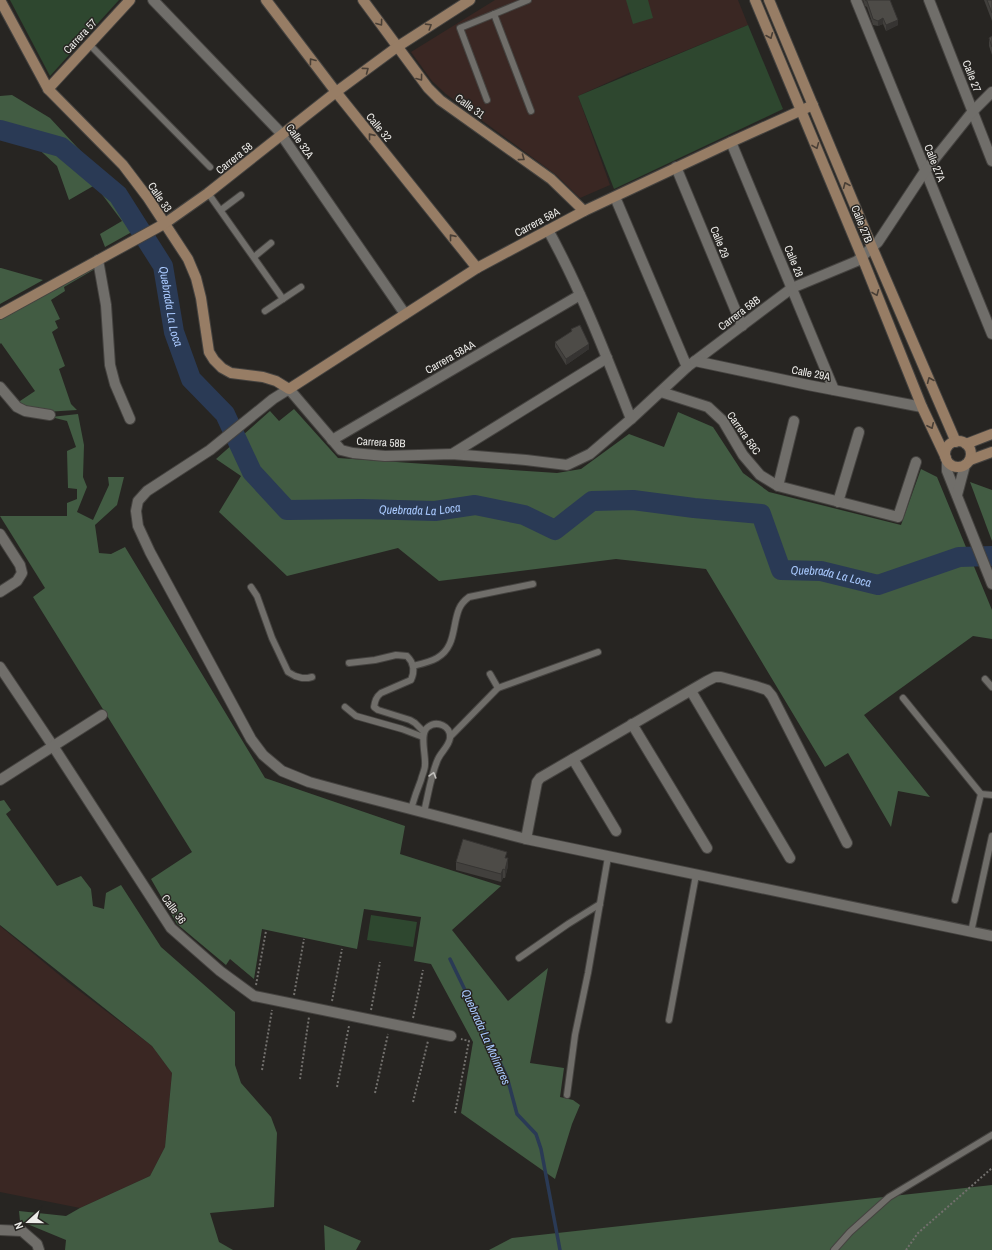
<svg xmlns="http://www.w3.org/2000/svg" width="992" height="1250" font-family="'Archivo Narrow',sans-serif">
  <style>
    .education { fill: #3a2723 }
    .green { fill: #2e472f }
    .forest { fill: #425c43 }
    .lines { fill: none; stroke-linecap: round; stroke-linejoin: round }
    .stream { stroke: #2a3a55; stroke-width: 3.5 }
    .river { stroke: #2a3a55; stroke-width: 20 }
    .lane-casing { stroke: #454340; stroke-width: 8 }
    .street-casing { stroke: #454340; stroke-width: 12 }
    .secondary-casing { stroke: #454340; stroke-width: 12 }
    .path { stroke: #72706d; stroke-width: 2; stroke-dasharray: 2 2; stroke-linecap: butt }
    .lane { stroke: #706e6a; stroke-width: 6 }
    .street { stroke: #706e6a; stroke-width: 10 }
    .secondary { stroke: #977d65; stroke-width: 10 }
    .wall { fill: #42403d }
    .shaded-wall { fill: #363432 }
    .building { fill: #4d4b47; stroke: #363432 }
    .oneway { stroke: #493f36 }
    .oneway2 { stroke: #c1bfbc }
    .labels { text-anchor: middle; stroke-width: 3; stroke-linejoin: round; paint-order: stroke }
    .street-label { font-size: 11px; fill: #ecebe8; stroke: #272522 }
    .water-label { font-size: 12px; font-style: italic; fill: #a8c8fd; stroke: #272522 }
  </style>
  <rect width="100%" height="100%" fill="#272522"/>
  <g class="education">
    <path d="M495,0h243l10,25 -117,48v-1l-53,24 32,89 -30,13 -25,-24 -109,-80 -14,-13 -21,-29z"/>
    <path d="M0,926l69,57 83,63 20,27 -7,74 -15,29 -70,32 -80,-16z"/>
  </g>
  <g class="green">
    <path d="M10,0h109l-69,76z"/>
    <path d="M626,0h22l5,18 -20,6z"/>
    <path d="M748,25l35,84 -169,80 -36,-93z"/>
    <path d="M371,915l46,7 -4,25 -46,-7z"/>
  </g>
  <g class="forest">
    <path d="M12,95l38,23 90,97 6,9 -41,23 -5,-13 22,-13 -27,-36 -26,15 -12,-34 -26,-24 -29,-7 -2,1v-40z"/>
    <path d="M95,266v3l-31,18 1,4 -14,9 9,19 -5,2 3,7 -6,4 13,34 -6,3 12,35 6,6 -32,2 -28,-9 18,-12 -34,-48 -1,1v-25z"/>
    <path d="M0,268h1l42,12 -43,24z"/>
    <path d="M294,409l44,49 219,15 24,-4 48,-35 35,13 14,-35 35,15 30,46 26,19 132,33 20,-56 16,8 55,133v29l-19,-3 -109,79 66,82 -32,-6 -7,36 -43,-74 -23,14 -119,-198 -90,-10 -177,22 -41,-33 -111,28 -68,-64 22,-36 -25,-17 54,-48 9,10z"/>
    <path d="M78,414l6,31 -1,32 4,10 -10,25 16,8 16,-35 -1,-8h16l-7,28 -22,20 4,28 12,1 14,-7 140,231 140,48 -5,28 101,32 -49,44 56,71 40,-33 -18,95 34,5 -4,29 13,3 7,5 -8,19 -17,55 -94,-66 12,-71 -42,-78 -17,-3 7,-44 -57,-8 -7,40 -95,-20 -8,50 -24,-20 -4,6 -49,-41 -26,-45 41,-27 -159,-255 12,-9 -45,-72h67v-13l10,-4v-10l-9,-1 -1,-37 9,-4 -9,-26 -16,-4z"/>
    <path d="M970,482l22,8v51z"/>
    <path d="M4,800l7,10 -5,4 51,72 24,-10 10,13 2,17 11,3 2,-16 15,-8 40,62 74,65v53l6,18 30,34 6,16 -3,74 -64,6 9,29 14,8h-168l1,-10 -46,-19 -1,-10 47,5 14,-8 70,-32 15,-29 7,-74 -20,-27 -152,-121v-124z"/>
    <path d="M992,1185v65h-503l23,-12z"/>
    <path d="M324,1225l37,16 -5,9h-31z"/>
  </g>
  <g class="lines">
    <path class="stream" d="M450,959l57,118 10,37 19,20 5,15 19,101"/>
    <path class="river" id="s1" d="M0,130l61,17 57,48 45,71 11,66 17,47 34,35 27,58 35,38 74,-1 74,2 40,-6 49,10 31,15 37,-29 41,-1 61,8 67,6 20,56 40,1 57,14 81,-28 33,-1"/>
    <defs>
      <g id="lane">
        <path d="M494,14l37,97"/>
        <path d="M89,44l121,123"/>
        <path d="M487,100l-27,-72 68,-28"/>
        <path d="M208,193l75,106"/>
        <path d="M221,210l20,-15"/>
        <path d="M254,257l17,-14"/>
        <path d="M265,311l36,-24"/>
        <path d="M251,587l6,9 15,42 16,34 7,4 7,2h6l4,-1"/>
        <path d="M349,663l26,-3 21,-5 11,1c7,7 8,15 4,24l-30,13c-5,4 -6,8 -7,14l4,3 32,10 5,3 9,9"/>
        <path d="M413,666c8,-2 17,-4 24,-8 19,-11 15,-32 22,-49 2,-5 6,-9 10,-12l64,-13"/>
        <path d="M490,674l8,14"/>
        <path d="M985,679l7,8"/>
        <path d="M903,698l78,96 -26,106"/>
        <path d="M345,707l11,9 46,13 21,8"/>
        <path d="M450,737l48,-49 100,-36"/>
        <path d="M981,794l11,1"/>
        <path d="M411,809c3,-10 6,-19 10,-29 1,-5 4,-10 4,-15 1,-10 -6,-32 3,-38 9,-7 23,-1 22,11 -1,8 -9,14 -12,21 -7,15 -10,37 -14,53"/>
        <path d="M971,932l21,-96"/>
        <path d="M519,958l49,-34 32,-20"/>
        <path d="M669,1020l27,-145"/>
        <path d="M567,1095l8,-60 13,-62 20,-116"/>
        <path d="M834,1250l16,-18 39,-35 103,-62"/>
      </g>
      <g id="street">
        <path d="M153,0l125,130 127,184"/>
        <path d="M856,0l136,334"/>
        <path d="M929,0l63,161"/>
        <path d="M992,92l-19,19 -48,60 -47,71 -21,19 -65,27 -105,79 -56,52 -41,35 -23,11 -41,-5 -74,-6 -67,2 -32,-3 -12,-3 -52,-61 -16,10 -63,51 -63,41 -9,10 -2,10 2,15 12,26 101,187 12,16 19,16 27,11 44,12 173,45 466,97"/>
        <path d="M731,142l103,248"/>
        <path d="M676,167l66,159"/>
        <path d="M615,197l72,170"/>
        <path d="M548,230c33,60 58,125 83,189"/>
        <path d="M98,260l8,45 4,60 5,19 15,35"/>
        <path d="M695,361l113,24 114,22"/>
        <path d="M0,387l17,20 8,4 25,4"/>
        <path d="M661,392l47,15 15,14 20,34 17,20 18,11 120,31 18,-55"/>
        <path d="M332,440l248,-145"/>
        <path d="M452,454l155,-96"/>
        <path d="M947,462v9l45,113"/>
        <path d="M778,486l16,-65"/>
        <path d="M957,495l8,-30"/>
        <path d="M838,502l21,-70"/>
        <path d="M0,534l20,31 2,8 -5,8 -17,11"/>
        <path d="M0,667l53,79 118,182 49,43 34,25 197,40"/>
        <path d="M691,691l99,167"/>
        <path d="M632,724l75,124"/>
        <path d="M573,759l43,72"/>
        <path d="M0,780l102,-65"/>
        <path d="M526,839l11,-57 3,-4 167,-97 8,-4h6l34,9 12,4 5,6 75,147"/>
        <path d="M0,1230l22,1 15,13 2,6"/>
      </g>
      <g id="secondary">
        <path d="M0,0l48,89 75,76 25,33 40,61 8,19 5,20 8,54 5,8 8,8 9,5 32,4 13,4 13,8 188,-121 107,-57 147,-69 82,-37"/>
        <path d="M266,0l70,92 141,176"/>
        <path d="M363,0l65,88 12,12 111,79 33,32"/>
        <path d="M755,0l107,257 60,150 24,51"/>
        <path d="M769,0l103,247 84,195"/>
        <path d="M48,89l82,-89"/>
        <path d="M0,314l164,-90 44,-31 128,-101 61,-45 73,-47"/>
        <circle cx="958" cy="454" r="13"/>
        <path d="M966,444l26,-10"/>
        <path d="M970,460l22,-8"/>
      </g>
    </defs>
    <use href="#lane" class="lane-casing"/>
    <use href="#street" class="street-casing"/>
    <use href="#secondary" class="secondary-casing"/>
    <g class="path">
      <path d="M256,985l10,-54"/>
      <path d="M294,995l10,-56"/>
      <path d="M332,1001l10,-52"/>
      <path d="M371,1010l9,-48"/>
      <path d="M413,1018l10,-48"/>
      <path d="M262,1070l10,-60"/>
      <path d="M300,1079l9,-62"/>
      <path d="M337,1087l12,-61"/>
      <path d="M375,1093l13,-59"/>
      <path d="M413,1102l15,-61"/>
      <path d="M455,1113l14,-72 -8,-2"/>
      <path d="M906,1250l12,-17 74,-65"/>
    </g>
    <use href="#lane" class="lane"/>
    <use href="#street" class="street"/>
    <use href="#secondary" class="secondary"/>
  </g>
  <g class="wall">
    <path d="M863,0h27l8,25 -12,6 -3,-7 -5,2 -5,-1 -6,-18 -2,-1z"/>
    <path d="M984,0h8v21z"/>
    <path d="M992,36v19l-3,-9v-8z"/>
    <path d="M571,329l18,20 -23,16 -11,-18v-5l16,-10z"/>
    <path d="M507,858l1,8 -3,12h-2l-2,4 -45,-12v-8z"/>
  </g>
  <g class="shaded-wall">
    <path d="M883,18v6l-5,2v-5z"/>
    <path d="M898,20v5l-12,6v-6z"/>
    <path d="M589,344v5l-23,16v-6z"/>
    <path d="M508,858v8l-3,12v-8z"/>
    <path d="M503,869v9l-2,4v-8z"/>
  </g>
  <g class="building">
    <path d="M865,0h25l8,20 -12,5 -3,-7 -5,3 -5,-2 -6,-18z"/>
    <path d="M987,0h5v13z"/>
    <path d="M992,36v11l-3,-9z"/>
    <path d="M580,325l9,19 -23,15 -11,-17 17,-11 -1,-2z"/>
    <path d="M463,839l44,13 -2,6h3l-3,12 -2,-1 -2,5 -45,-12z"/>
  </g>
  <defs><path id="oneway-chevron" d="M-2-3.5L2.5 0L-2 3.5" fill="none" stroke-width="1.6" stroke-linecap="round" stroke-linejoin="round"/></defs>
  <g class="oneway">
    <use href="#oneway-chevron" transform="translate(380 23) rotate(54)"/>
    <use href="#oneway-chevron" transform="translate(429 26) rotate(-32)"/>
    <use href="#oneway-chevron" transform="translate(770 36) rotate(67)"/>
    <use href="#oneway-chevron" transform="translate(312 61) rotate(-127)"/>
    <use href="#oneway-chevron" transform="translate(366 70) rotate(-37)"/>
    <use href="#oneway-chevron" transform="translate(420 78) rotate(53)"/>
    <use href="#oneway-chevron" transform="translate(371 136) rotate(-129)"/>
    <use href="#oneway-chevron" transform="translate(816 146) rotate(68)"/>
    <use href="#oneway-chevron" transform="translate(522 158) rotate(36)"/>
    <use href="#oneway-chevron" transform="translate(846 185) rotate(-113)"/>
    <use href="#oneway-chevron" transform="translate(452 237) rotate(-129)"/>
    <use href="#oneway-chevron" transform="translate(876 293) rotate(68)"/>
    <use href="#oneway-chevron" transform="translate(930 380) rotate(-113)"/>
    <use href="#oneway-chevron" transform="translate(931 426) rotate(65)"/>
  </g>
  <use class="oneway2" href="#oneway-chevron" transform="translate(433 775) rotate(-74)"/>
  <g class="labels">
    <g class="street-label">
      <text transform="translate(80 36) rotate(-47)" y="4">Carrera 57</text>
      <text transform="translate(972 76) rotate(69)" y="4">Calle 27</text>
      <text transform="translate(470 106) rotate(36)" y="4">Calle 31</text>
      <text transform="translate(379 127) rotate(51)" y="4">Calle 32</text>
      <text transform="translate(300 141) rotate(55)" y="4">Calle 32A</text>
      <text transform="translate(234 158) rotate(-39)" y="4">Carrera 58</text>
      <text transform="translate(935 163) rotate(68)" y="4">Calle 27A</text>
      <text transform="translate(160 197) rotate(56)" y="4">Calle 33</text>
      <text transform="translate(537 222) rotate(-28)" y="4">Carrera 58A</text>
      <text transform="translate(862 224) rotate(68)" y="4">Calle 27B</text>
      <text transform="translate(720 242) rotate(68)" y="4">Calle 29</text>
      <text transform="translate(794 261) rotate(68)" y="4">Calle 28</text>
      <text transform="translate(739 313) rotate(-37)" y="4">Carrera 58B</text>
      <text transform="translate(450 357) rotate(-30)" y="4">Carrera 58AA</text>
      <text transform="translate(811 373) rotate(11)" y="4">Calle 29A</text>
      <text transform="translate(744 433) rotate(55)" y="4">Carrera 58C</text>
      <text transform="translate(381 442) rotate(3)" y="4">Carrera 58B</text>
      <text transform="translate(174 909) rotate(54)" y="4">Calle 36</text>
    </g>
    <g class="water-label">
      <text dy="4" stroke="none"><textPath href="#s1" startOffset="263">Quebrada La Loca</textPath></text>
      <text dy="4" stroke="none"><textPath href="#s1" startOffset="636">Quebrada La Loca</textPath></text>
      <text dy="4" stroke="none"><textPath href="#s1" startOffset="1103">Quebrada La Loca</textPath></text>
      <text transform="translate(486 1037) rotate(66)" y="4">Quebrada La Molinares</text>
    </g>
  </g>
  <g transform="translate(28 1222) rotate(249)" stroke="#272522" stroke-width="3" paint-order="stroke">
  <path d="M0-3L7 15L0 10L-7 15Z" fill="#ecebe8"/>
  <text y="-6" font-size="11" font-weight="bold" text-anchor="middle" fill="#ecebe8">N</text>
  </g>
</svg>
